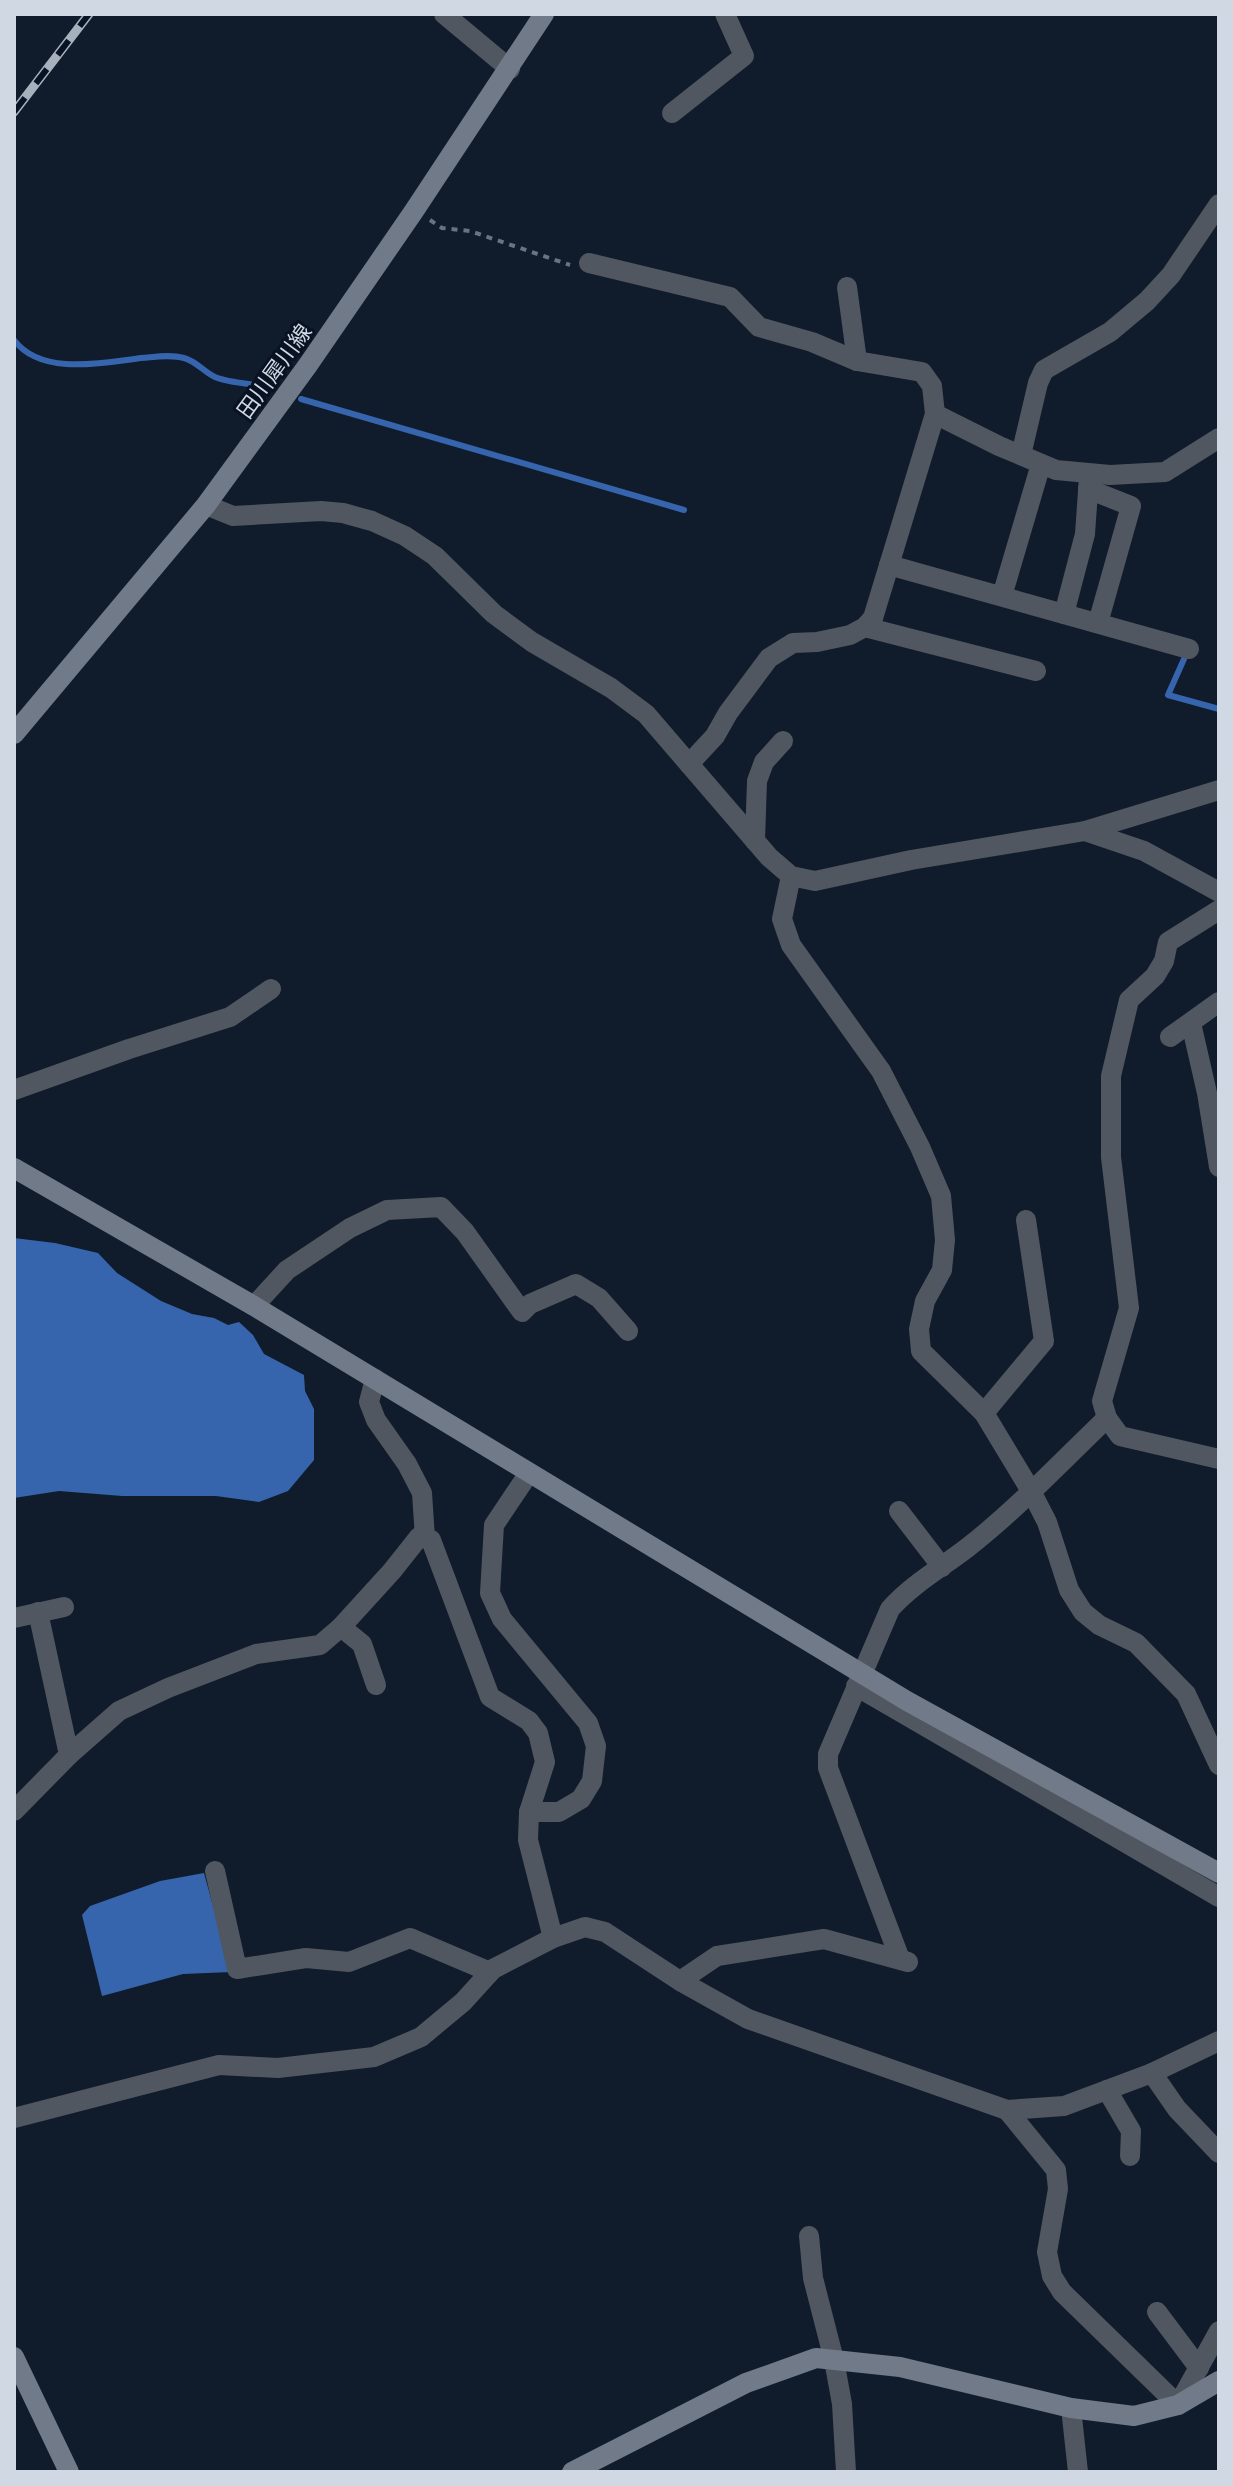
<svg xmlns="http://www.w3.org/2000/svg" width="1233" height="2486" font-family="'Fira Sans Condensed','Noto Sans JP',sans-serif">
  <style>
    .water { fill: #3665ad }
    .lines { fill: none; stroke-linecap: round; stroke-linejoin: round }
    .stream { stroke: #3665ad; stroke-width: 6 }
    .path { stroke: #697381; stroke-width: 4; stroke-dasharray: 6 6; stroke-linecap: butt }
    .street { stroke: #515760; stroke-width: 20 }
    .secondary { stroke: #707a88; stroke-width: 20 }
    .rail-casing { stroke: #a7b0bd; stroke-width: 9 }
    .rail { stroke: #081222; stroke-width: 6; stroke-dasharray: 18; stroke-linecap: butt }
    .labels { text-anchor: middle; stroke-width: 6; stroke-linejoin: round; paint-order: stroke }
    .street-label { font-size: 22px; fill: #d0d8e4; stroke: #081222 }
  </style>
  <rect width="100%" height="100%" fill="#101b2c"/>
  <g class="water">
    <path d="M14,1238l41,5 43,10 19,20 44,28 31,13 22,4 14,7 11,-3 14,13 11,19 40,21 1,16 9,18v51l-26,31 -29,11 -43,-6h-94l-63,-5 -45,7z"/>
    <path d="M204,1873l27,99 -48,2 -81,22 -20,-81 8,-9 70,-25z"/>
  </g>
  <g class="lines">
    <g class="stream">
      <path d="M14,340c27,36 88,23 127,18 14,-1 29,-4 43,0 12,3 20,14 31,19 13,6 40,7 55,10"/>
      <path d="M301,399l383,111"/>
      <path d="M1184,659l-16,36 51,14"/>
    </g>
    <path class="path" d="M430,220l12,8 28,3 100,34"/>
    <g class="street">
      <path d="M444,14l66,55"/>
      <path d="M672,113l72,-57 -19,-42"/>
      <path d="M589,263l141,34 29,30 53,15 45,19 65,11 10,14 3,28 -62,204 -8,9 -15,8 -33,7 -24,1 -24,15 -41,55 -13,23 -26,28"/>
      <path d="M847,287l10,74"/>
      <path d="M935,414l64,32 57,24 54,5 55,-3 54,-34"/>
      <path d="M1021,455l17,-72 6,-13 66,-38 37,-31 24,-26 48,-71"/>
      <path d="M1088,489l43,17 -33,117"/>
      <path d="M206,505l27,11 88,-5 22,2 29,8 33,15 30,20 59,58 38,28 79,46 35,26 123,143 22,19 24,5 96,-21 174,-29 134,-41"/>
      <path d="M889,565l300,84"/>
      <path d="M1002,596l39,-132"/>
      <path d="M1064,614l21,-80 4,-57"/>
      <path d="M865,627l171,44"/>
      <path d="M1085,831l59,20 75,41"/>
      <path d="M755,841l2,-60 7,-19 19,-21"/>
      <path d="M791,876l-9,43 9,26 90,126 39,76 21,49 4,44 -3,30 -17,31 -6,28 2,22 63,62 47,78 16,31 22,68 14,22 16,13 37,18 50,51 33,71"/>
      <path d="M1219,910l-51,32 -4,19 -9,15 -26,24 -18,76v81l18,151 -27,93 5,17 13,18 99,23"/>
      <path d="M1191,1023l16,70 12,74"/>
      <path d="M1170,1037l49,-35"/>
      <path d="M14,1090l115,-41 101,-32 41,-28"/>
      <path d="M254,1306l33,-36 63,-42 37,-18 54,-3 24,25 57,80 8,-8 46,-20 23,14 29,33"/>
      <path d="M375,1379l-6,23 7,18 31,44 15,29 3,45"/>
      <path d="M984,1413l60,-72 -18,-121"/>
      <path d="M899,1511l43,56"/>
      <path d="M38,1612l31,143"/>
      <path d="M14,1618l50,-11"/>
      <path d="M341,1627l21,17 14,41"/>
      <path d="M856,1686l363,211"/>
      <path d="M14,1811l55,-56 50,-44 49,-23 88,-34 64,-9 21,-18 51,-56 27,-34 12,3 59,157 39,24 9,12 7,29 -16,50 -1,28 25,98"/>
      <path d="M529,1812h30l22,-13 11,-18 4,-35 -8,-23 -86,-104 -12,-26 4,-68 35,-52"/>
      <path d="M215,1871l22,98 69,-11 43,4 61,-24 80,34"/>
      <path d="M900,1959l-72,-191v-14l62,-145c21,-24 51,-41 77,-61 50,-39 94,-86 140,-130"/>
      <path d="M680,1981l37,-25 107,-17 84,23"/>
      <path d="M1152,2073l25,36 42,44"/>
      <path d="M1107,2090l24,41 -1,25"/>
      <path d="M1007,2110l49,60 2,19 -11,63 5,24 10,16 116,113 41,-74"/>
      <path d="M14,2118l205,-53 59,3 96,-11 47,-20 42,-35 30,-33 60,-31 32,-11 20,5 75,49 68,38 259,91 57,-4 88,-33 67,-32"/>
      <path d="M809,2236l4,42 21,82 8,44 4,68"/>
      <path d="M1157,2312l42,56"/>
      <path d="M1071,2408l7,64"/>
    </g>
    <g class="secondary">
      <path d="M14,734l192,-229 102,-140 106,-154 130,-197"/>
      <path d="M14,1168l240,138 653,395 312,172"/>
      <path d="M14,2357l55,115"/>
      <path d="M572,2472l174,-89 70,-25 84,9 171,41 63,8 44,-11 41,-24"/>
    </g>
    <defs>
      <path id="rail" d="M14,112l75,-98"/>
    </defs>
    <use href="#rail" class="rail-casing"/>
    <use href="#rail" class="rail"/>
  </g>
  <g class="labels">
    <g class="street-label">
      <text transform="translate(274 371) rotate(-54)" y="8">田川犀川線</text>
    </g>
  </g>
  <rect width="1233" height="2486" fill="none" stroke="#d0d8e4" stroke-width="32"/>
</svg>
